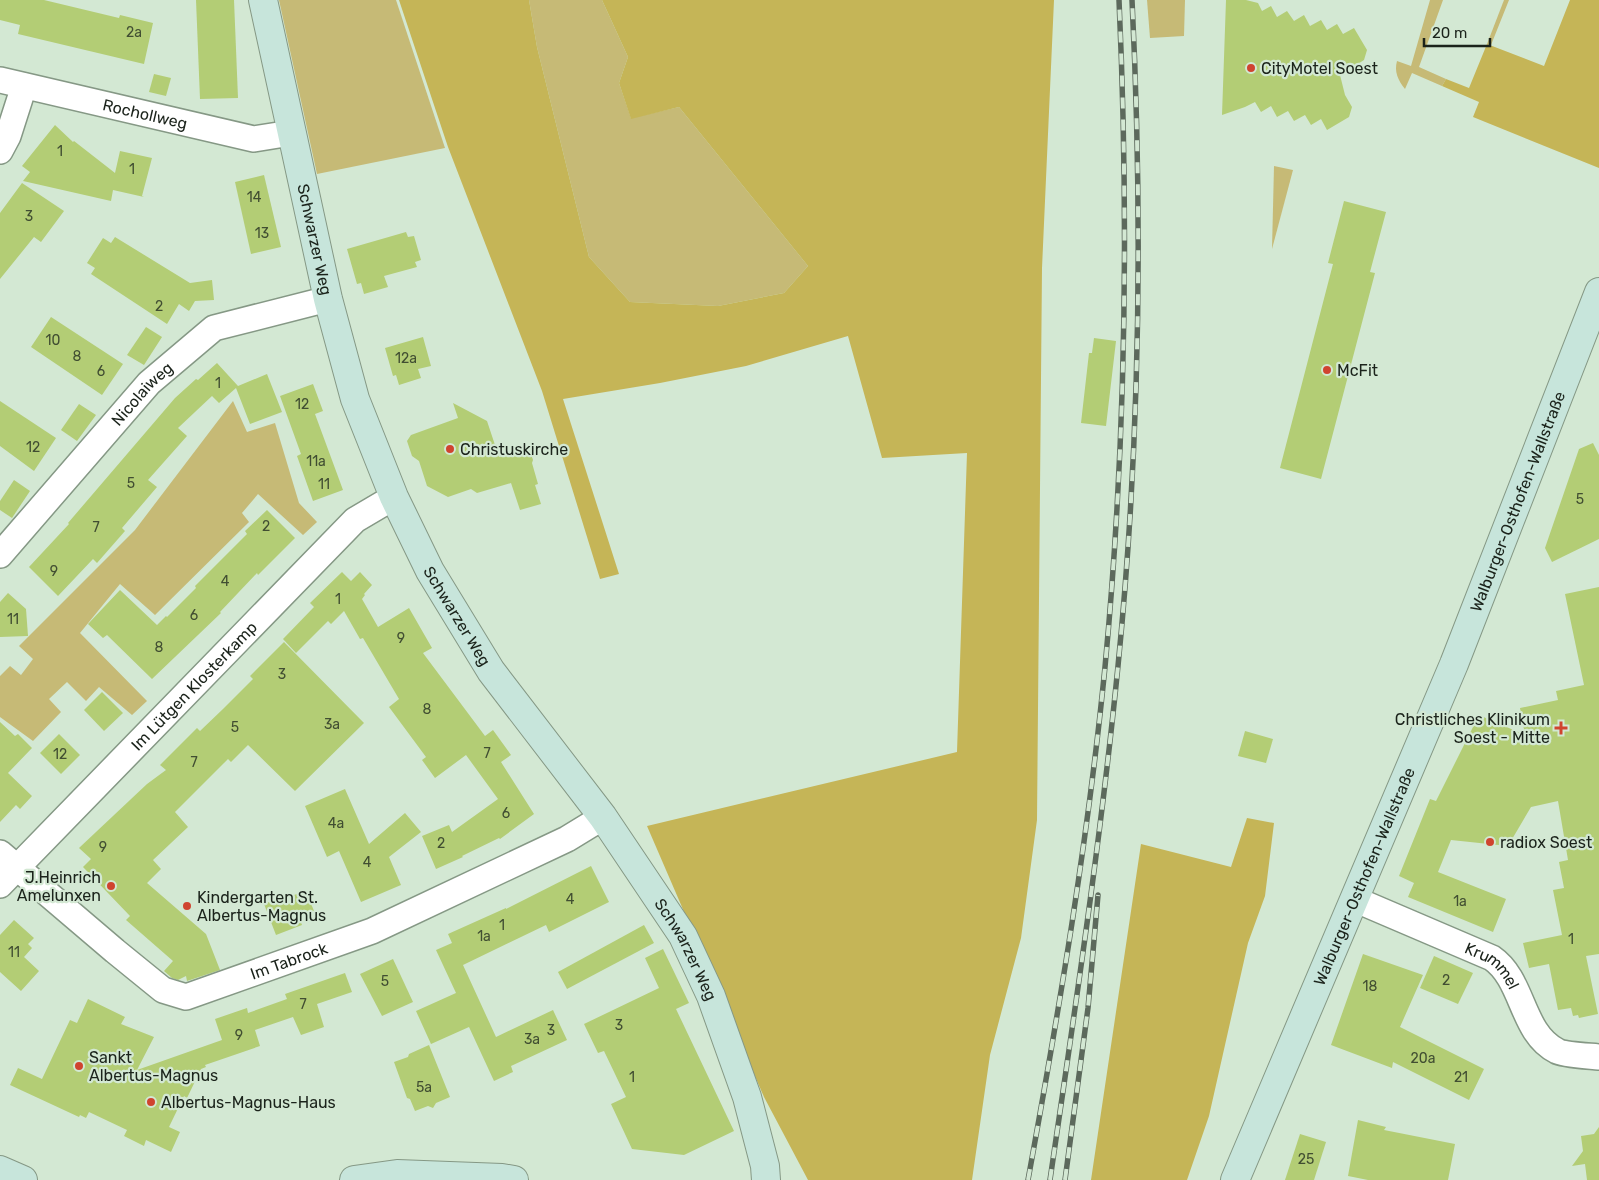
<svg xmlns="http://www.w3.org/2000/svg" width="1599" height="1180" font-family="Rubik,sans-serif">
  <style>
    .green { fill: #c6ba76 }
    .forest { fill: #c5b557 }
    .building { fill: #b3cd75 }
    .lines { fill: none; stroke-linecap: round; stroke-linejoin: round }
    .street-casing { stroke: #859885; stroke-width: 28 }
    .secondary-casing { stroke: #859885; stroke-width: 30 }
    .street { stroke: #fff; stroke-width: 25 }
    .secondary { stroke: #c7e5db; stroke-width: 28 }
    .rail-casing { stroke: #5c695c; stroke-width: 5.5 }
    .rail { stroke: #d3e8d3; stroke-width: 4; stroke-dasharray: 11; stroke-linecap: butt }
    .poi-dot { fill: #d0442f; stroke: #d3e8d3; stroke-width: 2 }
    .labels { text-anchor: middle; stroke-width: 4.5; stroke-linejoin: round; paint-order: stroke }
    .number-label { font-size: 14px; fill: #414e32 }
    .poi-label { font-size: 16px; fill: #1b231b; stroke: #d3e8d3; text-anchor: start }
    .street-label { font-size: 16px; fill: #1b231b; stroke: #d3e8d3 }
  </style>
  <rect width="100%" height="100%" fill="#d3e8d3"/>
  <g class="green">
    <path d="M279,0h117l49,148 -128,26z"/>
    <path d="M529,0h73l26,57 -9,26 12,35 48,-11 129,159 -24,27 -66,13 -88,-4 -41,-45 -52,-210z"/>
    <path d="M1147,0h38l-1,36 -34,2z"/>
    <path d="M1430,0h13l-24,67 27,12 -4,7 -30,-13 -7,16c-7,-9 -11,-17 -8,-28l14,5z"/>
    <path d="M1504,0h5l-18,45 -4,-1z"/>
    <path d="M1274,166l19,4 -21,79z"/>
    <path d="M233,401l14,31 28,-9 24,80 18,19 -14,13 -45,-41 -16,19 7,9 -94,93 -35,-31 -40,49 67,68 -15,14 -33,-28 -13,14 -19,-19 -18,17 12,13 -28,29 -33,-24v-41l10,-10 11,9 12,-16 -14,-13 116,-116z"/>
  </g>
  <g class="forest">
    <path d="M399,0h130l8,47 52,210 41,45 88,4 66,-13 24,-27 -129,-159 -48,12 -12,-36 9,-26 -26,-57h452l-12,268 -5,552 -16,118 -31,117 -18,125h-164l-44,-83 -117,-271 310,-74 10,-299 -85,5 -34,-122 -102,30 -86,17 -97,16 56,175 -19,5 -58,-188 -94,-244z"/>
    <path d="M1570,0h29v168l-126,-51 6,-15 -37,-16 4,-7 23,9 18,-44 57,22z"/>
    <path d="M1247,818l27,5 -9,73 -17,47 -39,173 -22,64h-96l50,-336 90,23z"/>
  </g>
  <g class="building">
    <path d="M0,0h44l75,18 1,-3 33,8 -9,41 -126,-30 2,-9 -20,-5z"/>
    <path d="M196,0h38l4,98 -38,1z"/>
    <path d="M1226,0h20l12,3 4,8 9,-5 6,11 10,-6 7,10 10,-6 6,11 11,-6 6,10 10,-6 6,10 11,-6 13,22 -3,10 -11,7 -16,-4 8,32 7,12 -3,10 -22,13 -6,-11 -10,6 -6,-10 -11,6 -6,-10 -11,6 -6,-11 -10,6 -6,-10 -10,5 -23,8z"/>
    <path d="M154,74l17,4 -5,18 -17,-4z"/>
    <path d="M55,125l18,17 1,-1 41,32 5,-22 32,7 -10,38 2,1 -31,-7 -2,11 -88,-20 7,-9 -8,-6z"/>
    <path d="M264,175l17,72 -30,7 -16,-72z"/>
    <path d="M22,183l42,28 -23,31 -7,-5 -34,42v-66z"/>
    <path d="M1344,201l42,11 -16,60 5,1 -54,206 -41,-11 53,-204 -5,-1z"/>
    <path d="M406,232l2,5 6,-1 7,24 -6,2 2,5 -33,9 4,11 -24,7 -3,-11 -4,1 -10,-35z"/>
    <path d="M115,237l75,46 22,-3 2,20 -19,1 -6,10 -10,-7 -12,20 -76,-50 4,-6 -8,-5 16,-25 8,5z"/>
    <path d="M51,317l72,47 -21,31 -71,-48z"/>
    <path d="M146,327l16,10 -18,28 -17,-10z"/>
    <path d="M423,337l8,29 -13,3 3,9 -22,7 -3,-10 -3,1 -8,-28z"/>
    <path d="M1094,338l22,3 -10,85 -25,-3 8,-70h3z"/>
    <path d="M217,363l21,23 29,-12 15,38 -32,12 -14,-36 -17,15 -7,-7 -34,32 9,8 -39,44 9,7 -35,41 3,3 -28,32 -4,-4 -35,37 -29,-29 40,-43 -1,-1 107,-125 21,-19 2,1z"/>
    <path d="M313,384l10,27 -8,3 28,76 -30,11 -16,-45 4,-2 -21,-58z"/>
    <path d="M0,401l56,37 -22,33 -34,-25z"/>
    <path d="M453,403l34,18 12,36 30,-9 4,12 -1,3 6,21 -3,1 6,19 -21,6 -9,-27 -34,10 -6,-4 -23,8 -21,-11 -8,-25 -7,-5 -5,-15 4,-6 47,-17z"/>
    <path d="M79,404l17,11 -19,26 -16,-11z"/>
    <path d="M1593,443l6,12v84l-47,23 -7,-14 34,-99z"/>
    <path d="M14,480l16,11 -18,27 -12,-8v-9z"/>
    <path d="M267,510l28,28 -37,37 -1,-2 -37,39 1,1 -69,66 -45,-44 -4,3 -15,-14 32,-34 37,35 9,-9 1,1 29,-29 -1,-2 52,-52 -2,-3z"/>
    <path d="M342,572l9,9 9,-9 12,13 -8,9 1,1 -3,4 16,28 31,-19 23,40 -9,5 62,83 8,-6 18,25 -10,7 33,52 -34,25 -1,-1 -37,18 1,1 -27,12 -14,-33 27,-11 3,7 46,-33 -32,-44 -31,23 -13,-18 4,-3 -37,-50 10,-8 -36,-61 -3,1 -16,-28 -13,13 -3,-3 -32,32 -13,-14 31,-32 -4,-4z"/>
    <path d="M1599,587v367l-13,2 12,58 -19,4 -1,-3 -5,1 -2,-8 -13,2 -9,-46 -20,4 -6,-25 39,-8 -9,-45 11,-2 -5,-26 9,-2 -10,-59 -27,6 -23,39 -57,-6 -13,32 68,27 -13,33 -85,-35 6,-14 -15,-7 31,-77 6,2 43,-86 46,20 -5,-27 38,-8 -2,-9 28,-6 -19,-91z"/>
    <path d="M8,593l18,16 2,27 -28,1v-35z"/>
    <path d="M284,642l80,81 -69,68 -47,-46 -17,17 -3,-3 -53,53 13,15 -35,33 8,9 -14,14 59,51 14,36 -33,11 -1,-5 -8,4 -6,-2 -8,-7 9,-10 -47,-41 4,-4 -47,-49 8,-8 -12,-11 68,-64 19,-14 -6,-5 37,-37 3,3 23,-22 30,-30 -3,-3z"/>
    <path d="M102,692l21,21 -19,18 -20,-21z"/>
    <path d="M0,722l15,14 3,-2 14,14 -24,25 24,23 -12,13 -4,-4 -16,17z"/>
    <path d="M1245,731l28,8 -7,24 -28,-7z"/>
    <path d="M59,734l21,21 -19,19 -21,-21z"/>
    <path d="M345,789l24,55 36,-31 16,19 -32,25 12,28 -40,17 -22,-51 -12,6 -22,-51z"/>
    <path d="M591,866l18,36 -60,30 -3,-7 -83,40 33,72 57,-27 14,30 -56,26 2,6 -19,9 -25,-54 -38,17 -15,-33 40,-18 -20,-43 16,-7 -4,-9 58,-26v1z"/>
    <path d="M306,891l8,20 -15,6 3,8 -26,10 -12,-31 26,-10 1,2z"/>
    <path d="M14,920l20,18 -6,6 4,4 -8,9 15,14 -18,20 -21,-19v-37z"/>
    <path d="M644,925l10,18 -87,46 -9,-17z"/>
    <path d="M663,949l26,54 -13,6 58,122 -50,24 -52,-6 -21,-45 15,-7 -22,-46 -6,2 -14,-29 75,-36 -14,-30z"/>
    <path d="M1363,954l60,21 -23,52 84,42 -15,31 -76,-38 -1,6 -61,-23z"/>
    <path d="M1434,956l39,17 -15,31 -38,-16z"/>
    <path d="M393,959l20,43 -31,14 -22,-42z"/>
    <path d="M345,973l7,19 -35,12 7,23 -23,8 -8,-18 -38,13 5,16 -55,19 1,2 -5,2 -14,29 -3,-2 -15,31 11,5 -9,20 -25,-12 -2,6 -20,-10 3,-6 -38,-18 -3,6 -6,-3 -1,2 -69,-32 8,-17 24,11 28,-59 7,3 11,-24 37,18 -4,7 33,13 -17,33 85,-30 -7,-21 32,-11 1,5 39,-14 -2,-5z"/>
    <path d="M429,1045l21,52 -14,6 -3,5 -5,-2 -13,5 -5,-12 -3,-1 -13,-36 14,-5 1,-3z"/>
    <path d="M1358,1120l28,7 -2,3 71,14 -7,36h-80l-20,-4z"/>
    <path d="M1599,1127v53h-12l-2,-16 -13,2 11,-15 -2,-15 13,-2z"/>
    <path d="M1300,1134l26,8 -12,38h-29z"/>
  </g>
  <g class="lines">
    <defs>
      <g id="street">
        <path id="s1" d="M0,80l254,59 37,-6"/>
        <path d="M0,151l8,-15 16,-50"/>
        <path id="s2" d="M0,555l149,-172 65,-55 114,-29"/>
        <path id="s3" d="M0,853l115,98 48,39 23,7 186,-66 195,-92 36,-22"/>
        <path id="s4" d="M0,885l355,-365 39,-23"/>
        <path id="s5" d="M1354,899l138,59c32,22 29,75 65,93 7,4 33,5 42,6"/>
      </g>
      <g id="secondary">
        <path id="s6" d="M263,0l65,299 27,100 39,98 36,74 61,100 112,146 80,119 28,60 36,101 18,69 1,14"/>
        <path d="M0,1170l23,10"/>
        <path d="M354,1180l43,-6 105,4 12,2"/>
        <path id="s7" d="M1235,1180l219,-516 145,-372"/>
      </g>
    </defs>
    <use href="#street" class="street-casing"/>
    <use href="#secondary" class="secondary-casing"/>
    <use href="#street" class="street"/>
    <use href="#secondary" class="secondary"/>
    <defs>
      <g id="rail">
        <path d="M1028,1180c31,-170 60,-340 77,-513 21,-222 24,-445 14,-667"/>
        <path d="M1050,1180c25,-171 51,-342 68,-514 22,-221 25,-444 14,-666"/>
        <path d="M1065,1180l23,-172 10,-113"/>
      </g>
    </defs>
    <use href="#rail" class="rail-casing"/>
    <use href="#rail" class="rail"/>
  </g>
  <g class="poi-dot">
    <circle cx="1251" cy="68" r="5"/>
    <circle cx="1327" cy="370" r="5"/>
    <circle cx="450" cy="449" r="5"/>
    <path d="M1558.5 720.5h5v5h5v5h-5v5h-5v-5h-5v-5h5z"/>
    <circle cx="1490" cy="842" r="5"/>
    <circle cx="111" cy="886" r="5"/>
    <circle cx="187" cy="906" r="5"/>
    <circle cx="79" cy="1066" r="5"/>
    <circle cx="151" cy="1102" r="5"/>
  </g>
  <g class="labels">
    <g class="number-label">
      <text x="134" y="37">2a</text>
      <text x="60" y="156">1</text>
      <text x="132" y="174">1</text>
      <text x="254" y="202">14</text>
      <text x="29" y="221">3</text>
      <text x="262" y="238">13</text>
      <text x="159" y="311">2</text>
      <text x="53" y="345">10</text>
      <text x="77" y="361">8</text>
      <text x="406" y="363">12a</text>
      <text x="101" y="376">6</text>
      <text x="218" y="388">1</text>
      <text x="302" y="409">12</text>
      <text x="33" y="452">12</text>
      <text x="316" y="466">11a</text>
      <text x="131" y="488">5</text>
      <text x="324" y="489">11</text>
      <text x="1580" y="504">5</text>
      <text x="266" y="531">2</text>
      <text x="96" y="532">7</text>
      <text x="54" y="576">9</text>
      <text x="225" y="586">4</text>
      <text x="338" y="604">1</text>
      <text x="194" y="620">6</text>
      <text x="13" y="624">11</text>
      <text x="401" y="643">9</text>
      <text x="159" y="652">8</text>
      <text x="282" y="679">3</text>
      <text x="427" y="714">8</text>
      <text x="332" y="729">3a</text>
      <text x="235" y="732">5</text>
      <text x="487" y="758">7</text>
      <text x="60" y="759">12</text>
      <text x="194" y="767">7</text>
      <text x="506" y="818">6</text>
      <text x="336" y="828">4a</text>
      <text x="441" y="848">2</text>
      <text x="103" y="852">9</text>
      <text x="367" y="867">4</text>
      <text x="570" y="904">4</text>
      <text x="1460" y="906">1a</text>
      <text x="502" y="930">1</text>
      <text x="484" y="941">1a</text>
      <text x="1571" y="944">1</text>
      <text x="14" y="957">11</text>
      <text x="1446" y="985">2</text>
      <text x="385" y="986">5</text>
      <text x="1370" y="991">18</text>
      <text x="303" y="1009">7</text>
      <text x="619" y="1030">3</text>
      <text x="551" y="1035">3</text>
      <text x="239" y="1040">9</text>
      <text x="532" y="1044">3a</text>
      <text x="1423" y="1063">20a</text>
      <text x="632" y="1082">1</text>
      <text x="1461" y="1082">21</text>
      <text x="424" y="1092">5a</text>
      <text x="1306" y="1164">25</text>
    </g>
    <g class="poi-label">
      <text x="1261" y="74">CityMotel Soest</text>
      <text x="1337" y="376">McFit</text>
      <text x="460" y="455">Christuskirche</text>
      <text x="1550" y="725" text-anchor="end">Christliches Klinikum<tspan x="1550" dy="18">Soest - Mitte</tspan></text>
      <text x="1500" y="848">radiox Soest</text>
      <text x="101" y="883" text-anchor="end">J.Heinrich<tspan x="101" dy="18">Amelunxen</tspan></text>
      <text x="197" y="903">Kindergarten St.<tspan x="197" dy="18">Albertus-Magnus</tspan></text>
      <text x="89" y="1063">Sankt<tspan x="89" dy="18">Albertus-Magnus</tspan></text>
      <text x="161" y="1108">Albertus-Magnus-Haus</text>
    </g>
    <g class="street-label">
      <text dy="6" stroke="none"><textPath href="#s1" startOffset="149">Rochollweg</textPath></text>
      <text dy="6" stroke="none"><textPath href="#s6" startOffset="245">Schwarzer Weg</textPath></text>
      <text dy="6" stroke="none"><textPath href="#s2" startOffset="215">Nicolaiweg</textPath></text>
      <text dy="6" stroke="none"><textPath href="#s7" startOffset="735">Walburger-Osthofen-Wallstraße</textPath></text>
      <text dy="6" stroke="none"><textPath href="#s6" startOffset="650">Schwarzer Weg</textPath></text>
      <text dy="6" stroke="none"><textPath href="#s4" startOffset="278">Im Lütgen Klosterkamp</textPath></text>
      <text dy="6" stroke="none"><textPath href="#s7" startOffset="330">Walburger-Osthofen-Wallstraße</textPath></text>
      <text dy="6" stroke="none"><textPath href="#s6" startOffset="1055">Schwarzer Weg</textPath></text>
      <text dy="6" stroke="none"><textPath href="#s3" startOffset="346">Im Tabrock</textPath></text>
      <text dy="6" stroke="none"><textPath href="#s5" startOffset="155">Krummel</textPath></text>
    </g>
  </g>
  <path d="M1424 38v8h66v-8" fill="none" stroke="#1b231b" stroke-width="2.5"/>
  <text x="1432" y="38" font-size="15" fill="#1b231b" stroke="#d3e8d3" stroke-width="4" paint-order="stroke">20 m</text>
</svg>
